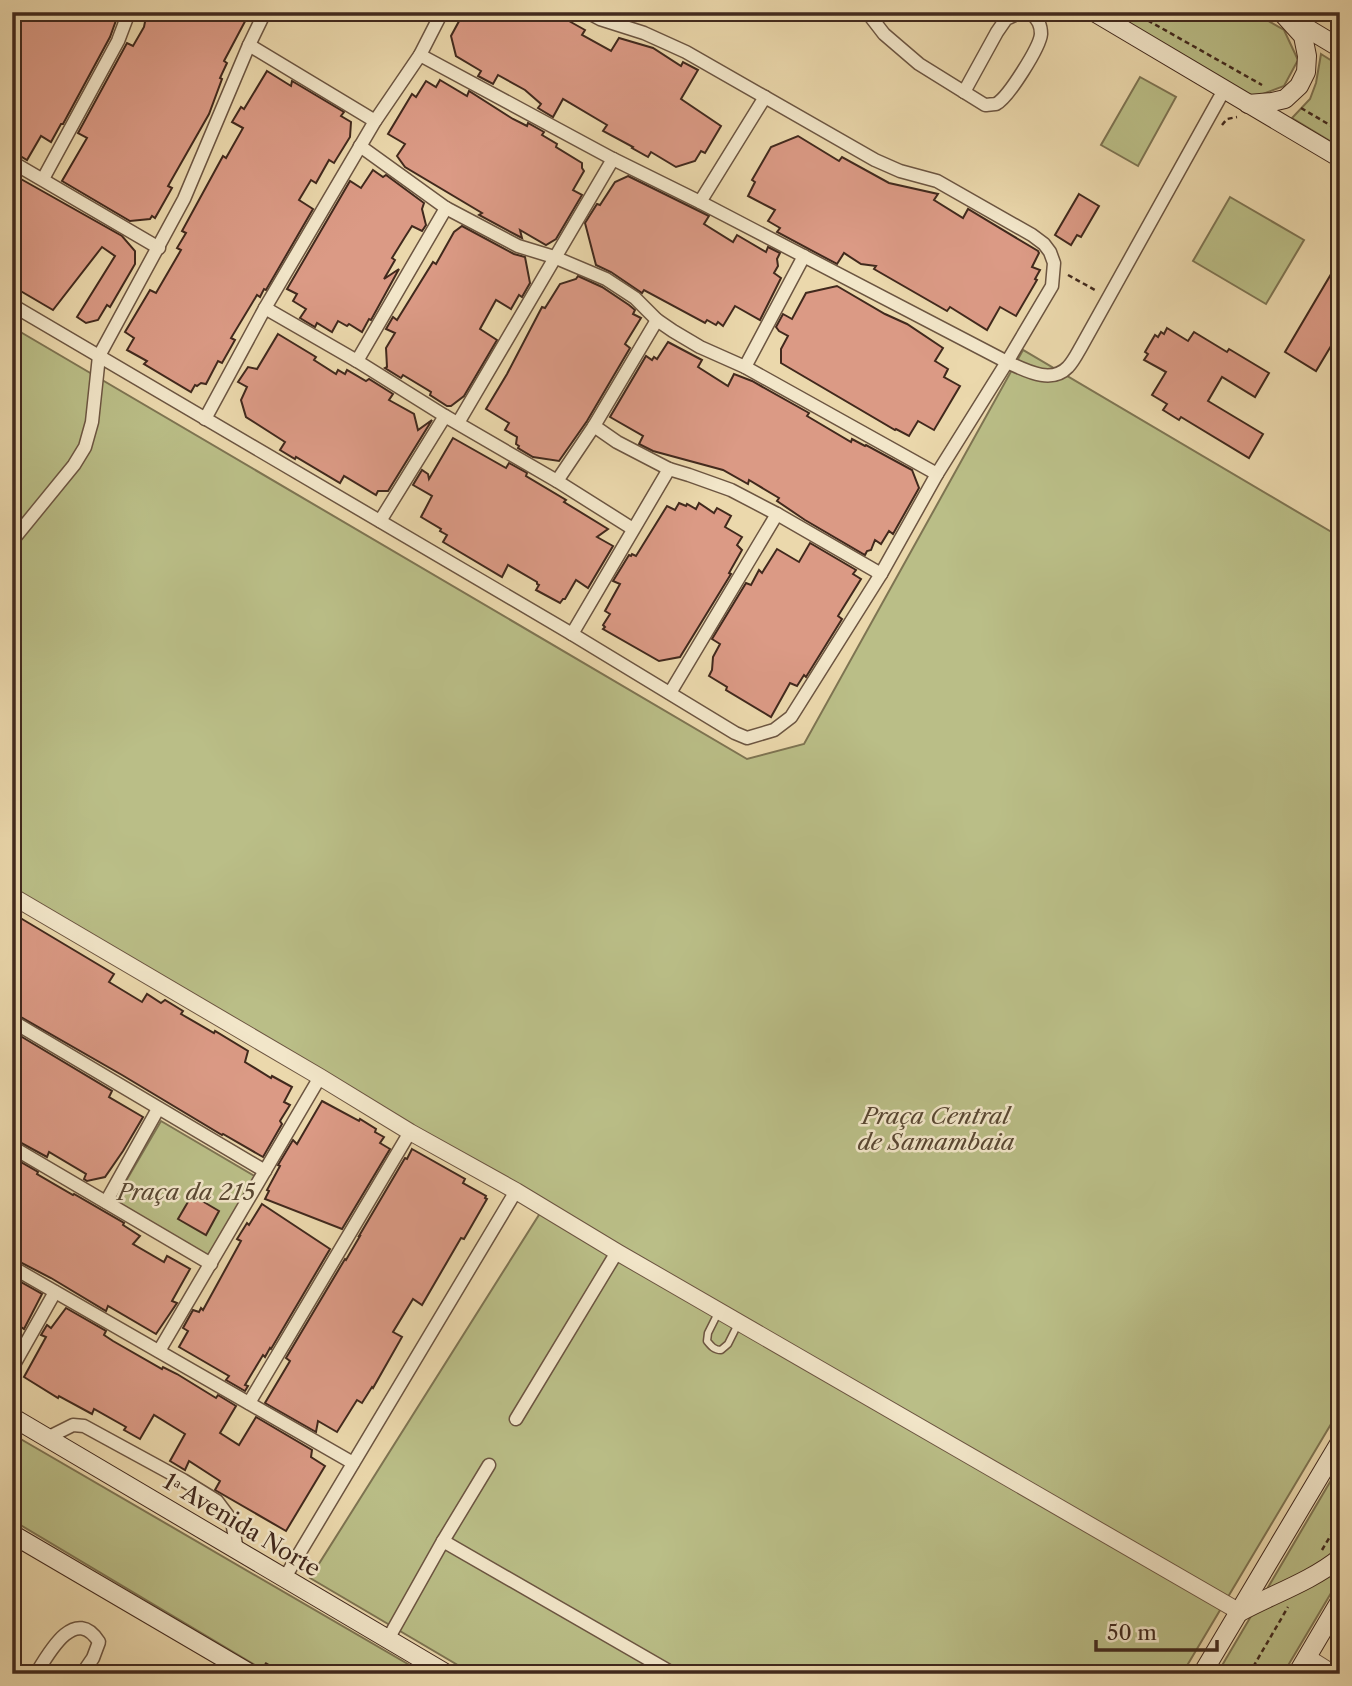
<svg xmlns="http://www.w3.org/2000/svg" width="1352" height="1686" font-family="'Libre Caslon Text',serif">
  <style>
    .green { fill: #babe87; stroke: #7e7452; stroke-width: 2 }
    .building { fill: #db9a85; stroke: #41291d; stroke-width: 2 }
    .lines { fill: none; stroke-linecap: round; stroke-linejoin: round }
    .service-casing { stroke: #6c5541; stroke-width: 9 }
    .minor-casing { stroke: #6c5541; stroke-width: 15 }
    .tertiary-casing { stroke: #6c5541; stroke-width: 18 }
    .secondary-casing { stroke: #41291d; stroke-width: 20 }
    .path { stroke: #41291d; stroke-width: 2.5; stroke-dasharray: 5 3.5; stroke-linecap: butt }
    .service { stroke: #f2e6c9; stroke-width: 6 }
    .minor { stroke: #f2e6c9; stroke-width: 12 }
    .tertiary { stroke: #f2e6c9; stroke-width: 16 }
    .secondary { stroke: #f2e6c9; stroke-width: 18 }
    .labels { text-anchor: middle; stroke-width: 5; stroke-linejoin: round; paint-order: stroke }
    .park-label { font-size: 23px; font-style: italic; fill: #594732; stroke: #f2e6c9 }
    .street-label { font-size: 23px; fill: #41291d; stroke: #f2e6c9 }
  </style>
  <rect width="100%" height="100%" fill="#ebd8ac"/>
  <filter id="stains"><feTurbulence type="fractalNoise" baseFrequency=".00286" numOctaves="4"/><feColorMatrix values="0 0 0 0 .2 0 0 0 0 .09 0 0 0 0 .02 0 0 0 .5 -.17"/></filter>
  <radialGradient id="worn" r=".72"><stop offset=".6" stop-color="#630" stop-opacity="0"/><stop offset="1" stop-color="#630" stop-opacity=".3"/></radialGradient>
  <g class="green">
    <path d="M1107,12h146l31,18 14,30 -14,26 -32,12z"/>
    <path d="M1321,54l19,12v81l-48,-29 18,-19 6,-16z"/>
    <path d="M1140,77l36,20 -38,69 -37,-21z"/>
    <path d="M1230,197l74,43 -38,64 -73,-43z"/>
    <path d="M12,327l735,432 57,-15 219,-394 317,187v872l-158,265h-709l-163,-96 232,-368 -530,-308z"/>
    <path d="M161,1121l97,57 -49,82 -97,-55z"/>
    <path d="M12,1434l413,240h-155l-258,-154z"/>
    <path d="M1340,1465v113l-57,96h-66z"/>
  </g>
  <g class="building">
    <path d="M18,12h101l-9,25 -47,87h-2l-10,18 -10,-6 -14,24 -15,-9v-129z"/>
    <path d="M147,12h103l-26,49 3,2 -7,15 2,1 -13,35 -41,72 4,2 -17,30 -3,-2 -2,3 -20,2 -68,-40 25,-43 -9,-5 49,-90 6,3 11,-19z"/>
    <path d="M464,12h37l11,7 3,-7h60l-6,9 16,9 -3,5 29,16 8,-13 34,10 28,18 2,-4 15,8 -17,29 40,27 -16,27 -4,-2 -6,10 -19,6 -25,-15 -3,5 -16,-9 1,-1 -30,-16 4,-6 -44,-26 -10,18 -15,-9 3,-4 -16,-14 -27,-15 -5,9 -15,-8 3,-5 -25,-15 -5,-20z"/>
    <path d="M267,71l24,15 1,-5 52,31 -3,4 10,6 -1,15 -16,26 -5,-3 -13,23 -5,-3 -12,20 14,9 -47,81 -2,-1 -4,8 -3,-2 -26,43 4,2 -13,23 -4,-2 -12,23 -5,-1 -4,3 -2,-1 -4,7 -47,-28 3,-3 -20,-11 7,-12 -9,-6 25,-42 6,3 25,-43 -4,-2 9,-15 -4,-2 41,-75 3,2 17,-30 -11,-6 9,-15 3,2z"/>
    <path d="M440,80l27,16 2,-5 44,28 14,7 1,-3 16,9 -2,3 15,9 -1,3 26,16v5l2,3 -11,19 9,5 -26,44 -10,6 -26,-15 2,8 -43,-23 3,-2 -77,-46 -8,-11 8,-12 -17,-10 24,-40 4,3 10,-16 10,6z"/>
    <path d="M798,136l41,25 3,-4 47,26 49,11 -4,6 29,18 5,-9 70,42 1,2 -7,14 8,3 -5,9 2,1 -21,36 -16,-9 -13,23 -37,-23 -3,4 -73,-42 2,-3 -15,-2 -17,-11 -7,11 -60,-32 3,-4 -12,-7 7,-11 -27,-14 7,-14 -3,-2 19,-33z"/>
    <path d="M373,170l10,7 3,-2 38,28 -2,6 4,16 -4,6 -10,-5 -7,11 -13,21 3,2 -11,19 15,-10 -28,51 -2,-1 -7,13 -13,-8 -2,2 -9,-5 -6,11 -15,-9 -2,4 -15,-9 6,-9 -13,-8 4,-7 -10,-5 63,-108 11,7z"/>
    <path d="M12,174l110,62 13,15v13l-25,43 -3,-2 -9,15 -12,3 -9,-6 38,-61 -13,-9 -49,63 -41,-24z"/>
    <path d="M628,176l81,40 -5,8 29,18 4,-7 29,17 2,-5 12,6 -3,6 1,7 -4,7 7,5 -21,42 -25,-14 -12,20 -5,-4 -2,3 -9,-5 -2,3 -61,-33 -2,3 -31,-21 -15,-7 -11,-42 12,-19 3,1 15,-23z"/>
    <path d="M1079,194l20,12 -18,31 -4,-2 -6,10 -16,-10z"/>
    <path d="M462,226l52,28 11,3 5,26 -8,14 -3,-2 -8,14 -15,-9 -16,29 17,11 -33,56 -13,10h-4l-17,-11 1,-3 -28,-17 -2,3 -16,-10 2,-1 -1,-19 9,-15 -9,-4 7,-12 4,3 36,-58 3,2 18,-32z"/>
    <path d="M1340,259v72l-24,40 -31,-19z"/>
    <path d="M578,276l24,11 27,18 6,5 -2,4 8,4 -16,26 5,4 -43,73 -28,40 -26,-4 -15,-9 1,-2 -3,-2 1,-7 -12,-7 4,-7 -23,-14 21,-35 35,-67 3,1 15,-24 16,-5z"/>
    <path d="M837,286l48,28 22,10 36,24 -8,13 13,8 -4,8 16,9 -26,44 -16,-9 -9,15 -13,-7 -1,1 -114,-67v-14l7,-13 -9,-5 -3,-4 7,-13 9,5 14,-26z"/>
    <path d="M1167,328l21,13 6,-9 33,20 2,-3 40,24 -14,24 -33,-20 -14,24 55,33 -14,24 -68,-41 -2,3 -16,-10 4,-6 -15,-9 14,-23 -22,-12 4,-6 -3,-2 10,-17 3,2 3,-5 3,2z"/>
    <path d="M278,334l38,23 -2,3 22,14 2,-4 7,4 2,-4 19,11 3,-2 24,15 -4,6 25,14 4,16 14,-10 -44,71h-10l-2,4 -32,-19 -4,7 -44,-26 -1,2 -15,-9 5,-8 -39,-25 -5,-17 6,-13 -9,-5 10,-15 9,2z"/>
    <path d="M668,342l34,18 -4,7 30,19 6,-12 18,7 57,32 -2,3 44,26 1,-3 13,7 1,-1 46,25 7,18 -26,46 -4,-3 -8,13 -6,-4 -4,10 -4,1 -2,4 -60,-35 -28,-19 2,-3 -30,-18 -1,4 -25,-14 -70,-19 -14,-7 4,-8 -33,-19 36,-61 6,4 2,-3 3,2z"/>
    <path d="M453,438l53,30 3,-5 18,10 -1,3 40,24 -2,2 44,27 -11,8 16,9 -25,42 -12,-8 -11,19h-2l-3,4 -24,-13 3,-5 -2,-1v-2l-29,-17 -6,12 -59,-35 4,-7 -7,-4 1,-2 -20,-12 11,-21 -19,-11 9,-15 6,4 1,5z"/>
    <path d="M679,503l7,3 1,-2 9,5 3,-6 15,10 3,-5 14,8 -6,11 17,10 -5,8 5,5 -13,23 2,1 -51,83 -21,4 -56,-32 2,-2 -2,-2 7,-11 -5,-3 15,-27 -7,-3 16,-26 2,1 1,-2 4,2 31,-50 8,4z"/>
    <path d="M810,543l46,27 -3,4 8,5 -23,37 4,3 -36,58 -2,-2 -7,11 -7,-3 -19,34 -45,-27 1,-3 -18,-11 3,-6 1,-13 7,-13 -8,-5 34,-56 5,2 8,-15 3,3 15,-24 22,13z"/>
    <path d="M12,913l102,61 -5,8 33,20 5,-8 14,9 4,-3 18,11 -2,3 33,19 1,-2 33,20 -3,11 26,16 1,-2 20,11 -8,15 6,3 -10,16 2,3 -19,33 -40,-23 -1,1 -100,-60 -110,-63z"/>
    <path d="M12,1031l100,60 -3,6 34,20 -20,34 -18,26 -18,4 -3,-2 2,-5 -37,-22 -2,5 -35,-19z"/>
    <path d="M322,1101l37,20 1,-2 16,10 -1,3 9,5 -4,6 10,6 -48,80 -77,-30 4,-8 -2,-1 13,-24 -2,-1 15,-25 4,4z"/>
    <path d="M412,1149l53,30 -2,4 23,13 -1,2 2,1 -23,40 -3,-1 -39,67 -9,-6 -20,33 9,5 -29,51 -1,-1 -10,16 -5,-3 -20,32 -19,-11 -2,11 -51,-29 25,-42 -4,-3 59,-99 1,1 14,-24h-1l46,-78 2,1z"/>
    <path d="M12,1157l26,15 -1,2 36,21 1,-1 50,29 -1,2 17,11 -7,8 31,18 3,-6 23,13 -18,32 5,2 -21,31 -48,-28 -2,5 -55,-33 -39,-20z"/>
    <path d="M192,1195l27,16 -13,24 -28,-16z"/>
    <path d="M262,1204l68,45 -59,100 -1,-1 -5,9 -2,-2 -18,30 3,1 -3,5 -19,-11 3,-4 -50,-29 9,-16 -5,-3 10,-18 6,2 2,-4 2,2 38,-69 -4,-2 10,-16 2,2z"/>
    <path d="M12,1277l30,17 -18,35 -12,-8z"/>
    <path d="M66,1308l40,23 -2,4 9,6 49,28 1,-2 14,7 39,24 2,-3 18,11 -16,27 19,12 17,-28 56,33 -1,7 14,9 -39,65 -71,-41 5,-9 -31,-20 -4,9 -15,-9 15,-27 -31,-19 -14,24 -16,-9 2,-3 -32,-18 -2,5 -33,-18 -1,2 -34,-21 22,-40 -5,-2 6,-10 4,3z"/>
  </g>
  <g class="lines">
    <defs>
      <path id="service" d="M718,1313l-10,20 -1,8c4,5 7,9 14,9l7,-6 10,-20"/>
      <g id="minor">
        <path d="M867,12l17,22 35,30 66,41c1,0 10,-1 11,-1 12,-6 44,-57 45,-70 0,-9 -3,-14 -9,-20l-8,-2"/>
        <path d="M249,45l126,76"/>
        <path d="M420,55l193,104 87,43 307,160c18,8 44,23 61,5 5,-5 9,-13 13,-20l143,-257"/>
        <path d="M964,92l33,-60 9,-13 15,-7"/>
        <path d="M360,146l86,62 72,38 36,11 52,22 29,19 22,22 16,11 27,16 45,20 192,107"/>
        <path d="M12,162l147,86"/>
        <path d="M43,179l75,-138 11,-29"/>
        <path d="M700,202l65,-105"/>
        <path d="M12,305l560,329 163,99 12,5 27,-8 17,-13 90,-143 56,-100 70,-112 45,-76 2,-23 -4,-11 -6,-8 -12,-9 -95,-54 -37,-10 -25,-11 -189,-108 -42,-19 -44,-14 -13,-7"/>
        <path d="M265,308l92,53 88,55 112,65 76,48"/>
        <path d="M357,361l89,-153"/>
        <path d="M745,367l59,-111"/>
        <path d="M205,419l60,-111 110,-187 45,-66 22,-43"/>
        <path d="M458,423l155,-264"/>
        <path d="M594,426l23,16 52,27 20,6 42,15 46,24 104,60"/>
        <path d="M557,481l37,-55 63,-106"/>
        <path d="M380,521l65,-105"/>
        <path d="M12,541l62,-76 11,-18 7,-25 7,-66 85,-157 65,-154 16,-33"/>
        <path d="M572,634l97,-165"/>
        <path d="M670,693l107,-179"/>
        <path d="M12,1021l253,150"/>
        <path d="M12,1147l199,117"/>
        <path d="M106,1202l52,-93"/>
        <path d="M12,1267l341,196"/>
        <path d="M159,1351l161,-274"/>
        <path d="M12,1368l43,-76"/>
        <path d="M249,1403l161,-271"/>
        <path d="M516,1419l101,-167"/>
        <path d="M47,1438l26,-13 11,1 99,54 34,21 15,20 5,30"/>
        <path d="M443,1541l46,-76"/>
        <path d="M284,1579l232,-388"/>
        <path d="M388,1639l55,-98 231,133"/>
        <path d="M36,1674c12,-20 39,-70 63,-32l-6,16 -11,16"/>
      </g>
      <g id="tertiary">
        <path d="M12,896l308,181 90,55 106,59 101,61 623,360"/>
        <path d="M1307,1657l27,17"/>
      </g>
      <g id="secondary">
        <path d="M1094,12l246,146"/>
        <path d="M1295,21l45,27"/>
        <path d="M1248,104l24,-2 13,-3 14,-13 7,-14 1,-16 -4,-20 -20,-22"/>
        <path d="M12,1417l435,257"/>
        <path d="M12,1534l239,140"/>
        <path d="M1240,1612c33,-18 70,-30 100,-54"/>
        <path d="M1202,1674l138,-232"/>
        <path d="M1297,1674l43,-73"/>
      </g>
    </defs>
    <use href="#service" class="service-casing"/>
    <use href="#minor" class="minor-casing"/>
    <use href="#tertiary" class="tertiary-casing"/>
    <use href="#secondary" class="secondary-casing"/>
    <g class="path">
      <path d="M1133,12l129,73"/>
      <path d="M1301,108l39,23"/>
      <path d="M1222,125l5,-6 10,-2"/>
      <path d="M1068,275l27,15"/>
      <path d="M12,1513l9,5"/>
      <path d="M1322,1550l18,-30"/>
      <path d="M265,1663l18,11"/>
      <path d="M1249,1674l39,-67"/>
    </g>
    <use href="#service" class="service"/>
    <use href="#minor" class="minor"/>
    <use href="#tertiary" class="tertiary"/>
    <use href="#secondary" class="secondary"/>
  </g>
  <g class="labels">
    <g class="park-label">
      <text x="936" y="1124">Praça Central<tspan x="936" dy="26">de Samambaia</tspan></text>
      <text x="186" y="1200">Praça da 215</text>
    </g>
    <g class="street-label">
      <text transform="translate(242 1525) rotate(31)" y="8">1ᵃ Avenida Norte</text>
    </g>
  </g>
  <rect width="1352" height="1686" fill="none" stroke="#ebd8ac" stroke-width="42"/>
  <rect x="14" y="14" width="1324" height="1658" fill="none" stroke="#41291d" stroke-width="3.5"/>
  <rect x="21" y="21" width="1310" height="1644" fill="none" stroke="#41291d" stroke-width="2"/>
  <path d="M1096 1640v10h121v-10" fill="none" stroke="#41291d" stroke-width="3.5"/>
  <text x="1107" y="1640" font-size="21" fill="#41291d" stroke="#f2e6c9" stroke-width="5" paint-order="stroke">50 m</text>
  <rect width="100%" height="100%" filter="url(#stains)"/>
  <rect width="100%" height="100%" fill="url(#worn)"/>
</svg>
